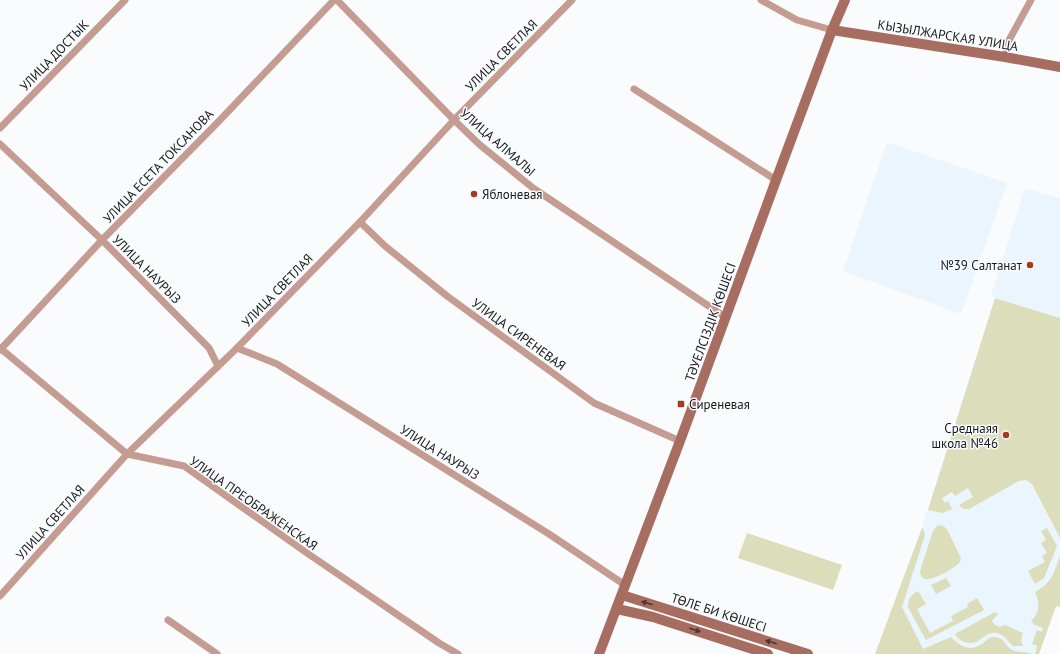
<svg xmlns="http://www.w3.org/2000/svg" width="1060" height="654" font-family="'PT Sans',sans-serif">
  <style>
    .built { fill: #ebf5fe }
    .green { fill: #dbddbb }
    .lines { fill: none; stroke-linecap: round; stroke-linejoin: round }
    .street { stroke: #c59c92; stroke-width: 7 }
    .secondary { stroke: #a76d60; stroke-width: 10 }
    .oneway { fill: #493835 }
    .poi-dot { fill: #a33b21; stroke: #f9fbfd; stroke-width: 1.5 }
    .labels { text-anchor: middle; stroke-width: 3; stroke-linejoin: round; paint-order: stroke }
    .street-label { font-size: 13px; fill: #171b1e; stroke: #f9fbfd }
    .poi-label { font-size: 13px; fill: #171b1e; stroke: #f9fbfd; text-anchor: start }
  </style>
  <rect width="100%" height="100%" fill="#f9fbfd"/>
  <g class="built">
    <path d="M887,142l120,41 -46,131 -118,-43z"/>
    <path d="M1025,188l35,11v119l-69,-22z"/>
    <path d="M984,334l76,25v221l-25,74h-115l-35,-11z"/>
  </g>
  <g class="green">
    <path d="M995,298l65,20v220l-28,-54 -6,-4 -7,1 -50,28h-6l-4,-4 14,-8 -5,-9 -13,8 -3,-4 -10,6 3,5 3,-2 4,8 -10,4 -14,-3z"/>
    <path d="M942,525l5,4 13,27 1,4c-4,8 -29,21 -37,19l-3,-3 -1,-5 13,-40 4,-5z"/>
    <path d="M922,528l2,3 1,4 -23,72 21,42 28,-12c7,8 19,15 29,8 6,-3 8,-9 16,-8 9,1 9,10 16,13 6,3 14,1 21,4h-158z"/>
    <path d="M1047,528l10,18 -13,32 -9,6 -7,-13 17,-9 -3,-6 5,-3 -6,-10 5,-3 -5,-9z"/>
    <path d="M747,533l95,32 -9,25 -95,-32z"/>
    <path d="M1060,556v51l-4,-1 -17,48h-4l2,-8 -5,-2 5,-14 5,2 1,-4 -8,-3 -4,-4c9,-8 9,-18 4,-29 18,-10 18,-18 25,-36z"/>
    <path d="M946,578l5,8 -15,8 -5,-9z"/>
    <path d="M918,591l8,13 -9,5 13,24 23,-12 -2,-5 17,-9 -1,-3 10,-6 7,12 -58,30 -18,-33c0,-8 3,-13 10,-16z"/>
    <path d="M995,612l3,2 -6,7 3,4 5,2 5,-2 18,8 -2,7 2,6h-10c-6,-5 -8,-12 -17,-13 -12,-3 -15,14 -32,9 -4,-2 -7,-4 -9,-8z"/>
  </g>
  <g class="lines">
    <g class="street">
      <path d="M337,0l117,120 26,25 53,43 192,129"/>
      <path d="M761,0l36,20 35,10"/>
      <path d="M1005,57l3,-15 23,-42"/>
      <path d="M634,89l142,91"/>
      <path d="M0,128l125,-128"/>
      <path d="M0,144l102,96 107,108 9,18"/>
      <path d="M360,222l25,24 62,50 147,107 86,38"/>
      <path d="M0,348l127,106 57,12 120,85 135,92 19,11"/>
      <path d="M237,348l40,16 272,170 76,51"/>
      <path d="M0,350l102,-110 118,-120 114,-120"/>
      <path d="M0,596l127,-142 110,-106 123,-126 94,-102 118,-120"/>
      <path d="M168,620l49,34"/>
    </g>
    <g class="secondary">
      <path d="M832,30l173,27 55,10"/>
      <path d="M622,595l186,59"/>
      <path d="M617,609l36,8 115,37"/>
      <path d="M599,654l81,-213 102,-277 50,-134 13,-30"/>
    </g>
  </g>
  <defs><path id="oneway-solid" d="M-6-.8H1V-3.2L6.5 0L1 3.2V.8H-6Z"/></defs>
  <g class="oneway">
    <use href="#oneway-solid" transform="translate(647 603) rotate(-164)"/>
    <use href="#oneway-solid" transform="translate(695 630) rotate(18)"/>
    <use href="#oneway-solid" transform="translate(771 642) rotate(-162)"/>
  </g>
  <g class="poi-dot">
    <circle cx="474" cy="194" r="4"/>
    <circle cx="1030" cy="265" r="4"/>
    <rect x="677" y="400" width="8" height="8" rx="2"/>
    <circle cx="1006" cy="435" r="4"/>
  </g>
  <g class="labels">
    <g class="street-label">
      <text transform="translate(948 35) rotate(9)" y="5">КЫЗЫЛЖАРСКАЯ УЛИЦА</text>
      <text transform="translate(54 55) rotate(-46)" y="5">УЛИЦА ДОСТЫК</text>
      <text transform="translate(501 55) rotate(-45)" y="5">УЛИЦА СВЕТЛАЯ</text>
      <text transform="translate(498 142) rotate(41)" y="5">УЛИЦА АЛМАЛЫ</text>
      <text transform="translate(158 166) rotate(-46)" y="5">УЛИЦА ЕСЕТА ТОКСАНОВА</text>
      <text transform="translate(147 269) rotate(45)" y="5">УЛИЦА НАУРЫЗ</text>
      <text transform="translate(277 290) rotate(-46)" y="5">УЛИЦА СВЕТЛАЯ</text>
      <text transform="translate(710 322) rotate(-70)" y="5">ТӘУЕЛСІЗДІК КӨШЕСІ</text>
      <text transform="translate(519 334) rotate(36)" y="5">УЛИЦА СИРЕНЕВАЯ</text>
      <text transform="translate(440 452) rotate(32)" y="5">УЛИЦА НАУРЫЗ</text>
      <text transform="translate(254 503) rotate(35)" y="5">УЛИЦА ПРЕОБРАЖЕНСКАЯ</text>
      <text transform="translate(50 522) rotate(-48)" y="5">УЛИЦА СВЕТЛАЯ</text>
      <text transform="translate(719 612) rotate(18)" y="5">ТӨЛЕ БИ КӨШЕСІ</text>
    </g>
    <g class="poi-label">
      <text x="482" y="199">Яблоневая</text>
      <text x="1022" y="270" text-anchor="end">№39 Салтанат</text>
      <text x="689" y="409">Сиреневая</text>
      <text x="998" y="433" text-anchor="end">Среднаяя<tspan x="998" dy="15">школа №46</tspan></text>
    </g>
  </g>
</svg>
